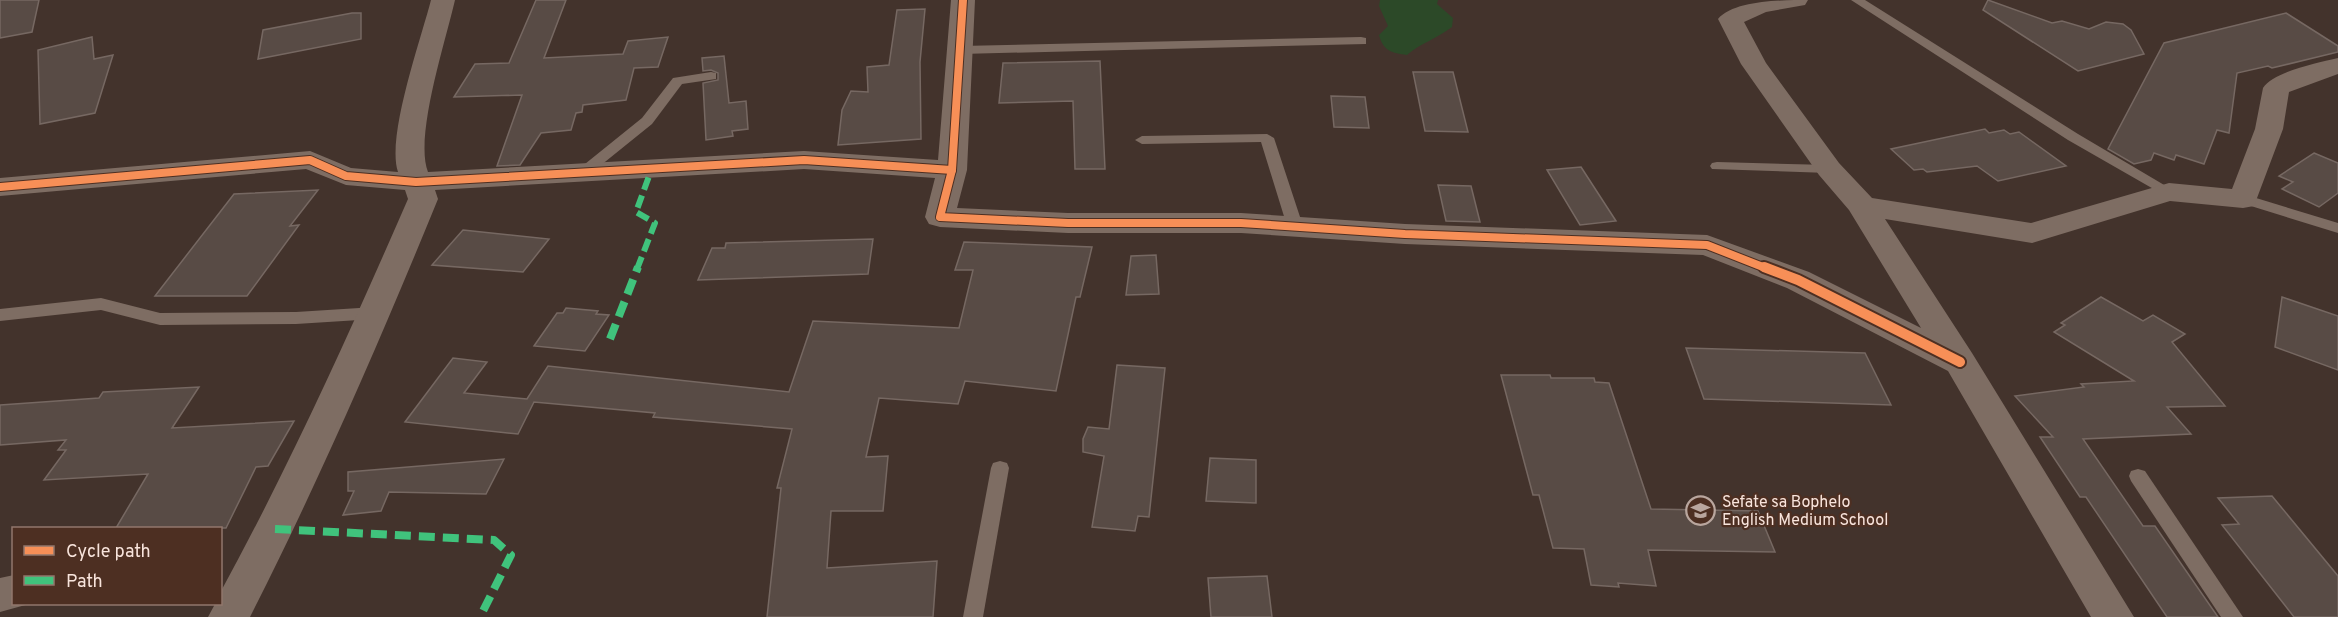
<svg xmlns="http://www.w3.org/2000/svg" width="2338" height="617" font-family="Overpass,sans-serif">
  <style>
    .green { fill: #2c4928 }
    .building { fill: #584b45; stroke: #766862; stroke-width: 1.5 }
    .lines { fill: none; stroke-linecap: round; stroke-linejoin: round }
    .service { fill: #7e6d63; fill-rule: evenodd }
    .minor { fill: #7e6d63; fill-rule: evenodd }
    .quiet-far1 { stroke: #40c37c; stroke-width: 6; stroke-dasharray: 13 6; stroke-linecap: butt }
    .quiet { stroke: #40c37c; stroke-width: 8; stroke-dasharray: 16 8; stroke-linecap: butt }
    .cycleway-far1-casing { stroke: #4d2f22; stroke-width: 10 }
    .cycleway-casing { stroke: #4d2f22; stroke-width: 14 }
    .cycleway-far1 { stroke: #f78f57; stroke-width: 8 }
    .cycleway { stroke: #f78f57; stroke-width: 10 }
    .labels { text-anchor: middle; stroke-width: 4.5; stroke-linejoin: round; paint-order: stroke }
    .poi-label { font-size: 16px; fill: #f8e4dc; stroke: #4d2f22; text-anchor: start }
  </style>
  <rect width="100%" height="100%" fill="#43332c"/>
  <path class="green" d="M1380,0h58l-1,4 16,14 -1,9c-14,11 -31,16 -45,28 -15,-2 -24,-4 -28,-20l9,-9 -9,-20z"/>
  <g class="building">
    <path d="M0,0h39l-7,32 -32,6z"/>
    <path d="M536,0h30l-22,58 79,-4 5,-13 40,-4 -10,30 -24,1 -8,32 -43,5 -1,7 -6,1 -5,17 -30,3 -21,32 -23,1 25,-71 -68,2 21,-33 34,-1z"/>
    <path d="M1988,0l64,23 10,-2 27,8 17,-7 17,2 8,6 13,24 -66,17 -95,-61z"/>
    <path d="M925,9l-5,53 1,77 -83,6 4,-35 9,-19 17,1 -1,-25 22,-2 8,-55z"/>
    <path d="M352,13h9v26l-103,20 5,-29z"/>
    <path d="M2286,13l52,33v6l-66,16 -4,-2 -31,7 -8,60 -12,-3 -13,34 -28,-9 -2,5 -20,-7 -3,7 -17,4 -26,-15 56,-106z"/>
    <path d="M92,37l2,22 19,-4 -18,58 -55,11 -2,-74z"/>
    <path d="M724,56l5,47 17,-2 2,28 -16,2 1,5 -27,4 -3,-57 15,-3v-7l-7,-3 -8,1 -1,-13z"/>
    <path d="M1100,61l5,108h-30l-2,-68 -74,2 4,-40z"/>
    <path d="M1413,72h40l15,60 -43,-1z"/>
    <path d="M1331,96l34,1 4,31 -35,-1z"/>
    <path d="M1985,129l4,4 15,-3 6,4 9,-2 47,34 -68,15 -21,-15 -50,6 -4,-3 -9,1 -23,-21z"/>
    <path d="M2314,153l24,10v30l-19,14 -37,-18 11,-7 -14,-6z"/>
    <path d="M1581,167l35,54 -36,4 -33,-55z"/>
    <path d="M1438,185l33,1 9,36 -34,-1z"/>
    <path d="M318,190l-28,36 9,-1 -52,71h-92l79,-102z"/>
    <path d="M463,230l86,9 -26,33 -91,-7z"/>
    <path d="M873,239l-5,35 -170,6 14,-32h13l1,-5z"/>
    <path d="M964,242l128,5 -12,50h-4l-20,94 -91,-10 -7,23 -79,-6 -13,59 22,-1 -5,55h-52l-4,57 110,-7 -4,56h-166l14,-129h-4l15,-59 -139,-12 2,-4 -121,-11 -16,32 -113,-12 48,-64 34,4 -23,31 63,6 21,-33 241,26 24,-71 146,7 14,-58h-18z"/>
    <path d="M1156,255l3,39 -33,1 5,-39z"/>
    <path d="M2101,297l42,24 10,-6 32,19 -13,8 53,64 -58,1 24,27 -108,5 60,87h12l63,91h-51l-81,-120h-6l-40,-60h13l-38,-41 69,-9 -3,-3 53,-3 -80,-49 11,-7 -4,-2z"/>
    <path d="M2282,297l56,19v54l-63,-23z"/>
    <path d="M566,308l32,3 -2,3 13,1 -24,36 -51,-5 23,-33h6z"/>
    <path d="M1686,348l179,5 26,52 -187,-6z"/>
    <path d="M1117,365l48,3 -16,149 -11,-1 -3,15 -43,-4 12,-71 -21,-4v-13l5,-12 21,2z"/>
    <path d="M1501,375h49l1,3h43l1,4 14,1 42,126 107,2 17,41 -127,-2 8,36 -38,-3 1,4 -28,-2 -7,-36 -31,-1 -14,-53h-6z"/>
    <path d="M199,387l-27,41 122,-7 -26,45 -12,1 -30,61h-110l32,-54 -104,6 22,-30h-8l8,-10 -66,5v-40l99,-7 4,-6z"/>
    <path d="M1210,458l46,2v43l-50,-2z"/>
    <path d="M504,459l-18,35 -97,-2 -8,19 -38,4 11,-24h-6v-19z"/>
    <path d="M2272,496l66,80v41h-44l-72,-92 17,-1 -21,-26z"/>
    <path d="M1267,576l5,41h-61l-3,-39z"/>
  </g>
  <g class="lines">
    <g class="service">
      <path d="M1851,0h14l213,134 98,58 -2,3h-10l-96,-55z"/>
      <path d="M1361,37l5,1v6l-405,10 -6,-4 6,-4z"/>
      <path d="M711,72l5,1v6l-34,5 -30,40 -62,50h-10l-2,-3 2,-3 62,-50 31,-40z"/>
      <path d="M1267,134l7,4 29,88 -3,3h-10l-3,-3 -26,-84 -119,2 -7,-4 7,-4z"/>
      <path d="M1717,162l112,3 7,4 -7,4 -117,-4 -2,-3 2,-3z"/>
      <path d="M2243,194l95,29v10l-100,-31 -2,-3z"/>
      <path d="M101,298l59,15 136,-1 79,-5 8,6 -8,6 -79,5 -136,1 -59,-15 -101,11v-12z"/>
      <path d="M1000,461l7,2 2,5 -26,149h-20l28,-149 2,-5z"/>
      <path d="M2138,469l7,2 98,146h-22l-90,-136 -2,-5 2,-5z"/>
    </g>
    <g class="minor">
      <path d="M431,0h24c-9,40 -41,137 -27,172l376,-21 134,9 13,-160h24l-8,170 -10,38 111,5h173l164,11 302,11 102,37 112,56 -72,-118 -30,-35 -78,-111 -23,-45c16,-19 65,-19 90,-19l-3,5 -39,7 -22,10 22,41 73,100 33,35 159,25 138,-40 63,6 23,-60 8,-41c11,-17 55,-25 75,-30v16l-49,18 -6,37 -29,77 -11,2 -73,-7 -138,42 -147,-24 87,134 162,264h-43l-143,-246 -161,-83 -84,-33 -298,-11 -164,-11h-173l-128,-6 -11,-3 -4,-7 10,-39 -131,-9 -369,21 3,9c-58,142 -119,282 -188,418h-42l7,-13h5v-11c70,-128 130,-261 188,-394l-3,-9 -59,-5 -40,-16 -306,27v-18l310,-27 41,17 47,4c-12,-35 23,-133 33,-172z"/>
      <path d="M14,575v29h15l-29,8v-34z"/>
    </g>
    <path class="quiet-far1" d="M637,269l18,-46 -19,-11 16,-44"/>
    <g class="quiet">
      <path d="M610,339l28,-72"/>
      <path d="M275,529l219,11 17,15 -31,62"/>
    </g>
    <defs>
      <g id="cycleway-far1">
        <path d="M963,0l-11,170 -12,47 128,6h173l164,11 302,11 61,24"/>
        <path d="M0,187l310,-27 36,16 70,6 388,-22 148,10"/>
      </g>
      <path id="cycleway" d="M1764,267l34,13 162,82"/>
    </defs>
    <use href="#cycleway-far1" class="cycleway-far1-casing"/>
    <use href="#cycleway" class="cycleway-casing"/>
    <use href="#cycleway-far1" class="cycleway-far1"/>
    <use href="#cycleway" class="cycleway"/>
  </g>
  <defs>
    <symbol id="school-ring" viewBox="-11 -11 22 22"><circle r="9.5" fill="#4d2f22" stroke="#b9a69e" stroke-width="1.5"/><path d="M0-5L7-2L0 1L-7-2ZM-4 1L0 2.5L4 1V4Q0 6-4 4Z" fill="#b9a69e"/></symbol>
  </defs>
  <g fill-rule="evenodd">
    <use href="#school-ring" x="1684" y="494" width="33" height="33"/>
  </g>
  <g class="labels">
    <g class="poi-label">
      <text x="1722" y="507">Sefate sa Bophelo<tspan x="1722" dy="18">English Medium School</tspan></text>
    </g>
  </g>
  <rect x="12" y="527" width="210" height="78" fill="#4d2f22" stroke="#91776c" stroke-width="1.5"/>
  <rect x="24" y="546" width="30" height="9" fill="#f78f57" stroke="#91776c" stroke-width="1.5"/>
  <text x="66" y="557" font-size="18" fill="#f8e4dc">Cycle path</text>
  <rect x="24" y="576" width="30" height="9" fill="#40c37c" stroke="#91776c" stroke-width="1.5"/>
  <text x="66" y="587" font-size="18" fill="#f8e4dc">Path</text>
</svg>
